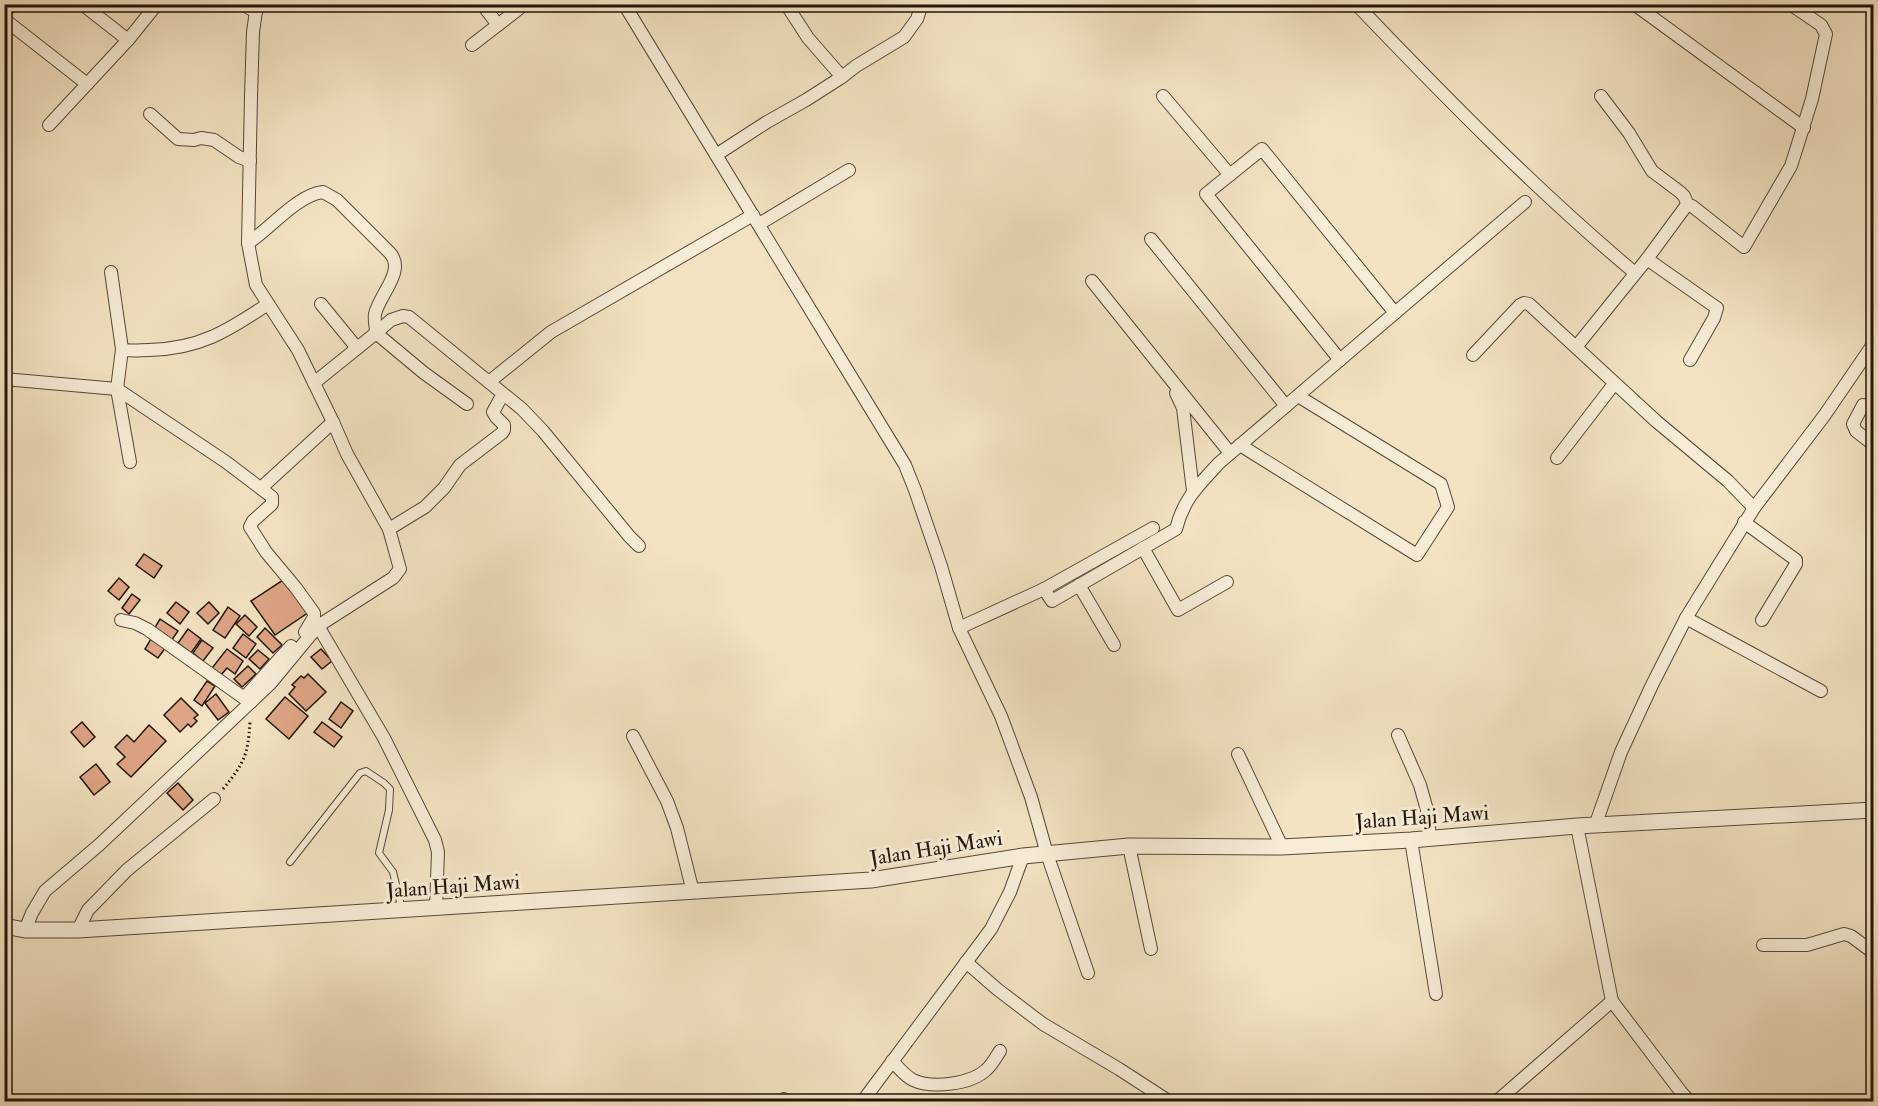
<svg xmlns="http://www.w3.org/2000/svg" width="1878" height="1106" font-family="'IM FELL Double Pica',serif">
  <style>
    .building { fill: #dea585; stroke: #21150c; stroke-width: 1.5 }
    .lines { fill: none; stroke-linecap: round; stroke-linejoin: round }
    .service-casing { stroke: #56483a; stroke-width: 8 }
    .minor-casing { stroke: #56483a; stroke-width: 14 }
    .tertiary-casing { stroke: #56483a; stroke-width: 17 }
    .path { stroke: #21150c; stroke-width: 3; stroke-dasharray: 1.5 3; stroke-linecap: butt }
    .service { stroke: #f7edd7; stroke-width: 6 }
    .minor { stroke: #f7edd7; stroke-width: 12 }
    .tertiary { stroke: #f7edd7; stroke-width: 15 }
    .labels { text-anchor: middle; stroke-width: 6; stroke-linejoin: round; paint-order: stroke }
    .street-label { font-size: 21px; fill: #21150c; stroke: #f7edd7 }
  </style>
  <rect width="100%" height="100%" fill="#f3e3c2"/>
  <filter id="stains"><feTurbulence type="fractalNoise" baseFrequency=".00333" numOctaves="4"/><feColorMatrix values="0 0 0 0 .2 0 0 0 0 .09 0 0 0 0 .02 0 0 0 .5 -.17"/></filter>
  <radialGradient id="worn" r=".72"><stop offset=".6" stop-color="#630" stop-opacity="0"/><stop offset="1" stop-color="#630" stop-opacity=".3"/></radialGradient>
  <g class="building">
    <path d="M144,554l18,12 -8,12 -18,-13z"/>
    <path d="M119,578l10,9 -10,13 -11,-9z"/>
    <path d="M286,578l23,34 -34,23 -24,-34z"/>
    <path d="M132,594l8,6 -11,14 -7,-6z"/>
    <path d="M176,602l13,10 -9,12 -13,-11z"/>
    <path d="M209,602l10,11 -11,11 -11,-11z"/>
    <path d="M228,607l12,9 -15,22 -12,-8z"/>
    <path d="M245,615l12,12 -8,9 -13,-12z"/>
    <path d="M160,619l18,12 -7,10 -17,-12z"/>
    <path d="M265,628l17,17 -9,8 -16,-16z"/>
    <path d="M188,629l13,10 -10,14 -13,-10z"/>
    <path d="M243,634l13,10 -10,14 -13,-10z"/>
    <path d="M152,637l14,10 -8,11 -13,-9z"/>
    <path d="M202,640l11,8 -10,13 -10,-8z"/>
    <path d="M227,649l16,12 -8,13 -8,-6 -6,7 -9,-7z"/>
    <path d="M321,649l11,12 -10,8 -11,-12z"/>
    <path d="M258,650l11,9 -9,10 -11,-10z"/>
    <path d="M248,666l8,8 -14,13 -8,-8z"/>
    <path d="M308,674l18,18 -20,19 -17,-17 6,-7 -3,-2 9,-9 3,2z"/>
    <path d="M207,681l8,5 -13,20 -8,-6z"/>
    <path d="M216,694l13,18 -11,8 -13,-17z"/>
    <path d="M285,697l23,19 -19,23 -23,-20z"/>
    <path d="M181,698l17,17 -4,3 3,3 -6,6 -3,-3 -8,8 -16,-17z"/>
    <path d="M341,702l12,9 -12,17 -12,-9z"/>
    <path d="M82,722l13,15 -11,10 -13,-15z"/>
    <path d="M322,722l20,15 -8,10 -20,-15z"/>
    <path d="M149,725l17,16 -35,36 -14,-13 8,-7 -10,-10 12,-12 7,7z"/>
    <path d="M96,764l14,18 -16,13 -14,-18z"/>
    <path d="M178,783l15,17 -10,10 -16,-17z"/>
  </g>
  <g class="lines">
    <defs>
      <path id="service" d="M290,862l70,-89 6,-2 18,12 6,6 -1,21 -10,43 14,19 9,38"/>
      <g id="minor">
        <path d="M82,4l46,36"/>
        <path d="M242,4l14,8"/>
        <path d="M482,4l16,21"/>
        <path d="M624,4l281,461 10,25 26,76 18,62 42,88 30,81 16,57 41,119"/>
        <path d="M786,4l22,34 34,39"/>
        <path d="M1356,4c89,93 180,186 279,269"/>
        <path d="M1634,4l170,124"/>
        <path d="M4,13l8,-9"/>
        <path d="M4,19l83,65"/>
        <path d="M472,45l53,-41"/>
        <path d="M1163,96l67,79"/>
        <path d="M1601,96l28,37 23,38 28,21 4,4 4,9"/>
        <path d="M150,114l28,25 16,1 7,-2 13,2 25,17 11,4"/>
        <path d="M49,125l79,-85 29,-36"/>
        <path d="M716,155l51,-33 39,-22 36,-23 14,-11 48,-29 13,-18 5,-15"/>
        <path d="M759,224l90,-54"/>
        <path d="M1151,239l135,167"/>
        <path d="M248,243c22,-14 49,-48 75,-51l14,8 53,53c16,18 -11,42 -15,61 -1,6 1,13 1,19l48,40 43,31"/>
        <path d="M1647,259l70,49 -3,10 -24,42"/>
        <path d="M111,272l11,77"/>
        <path d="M1092,281l138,172"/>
        <path d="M321,304l36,44"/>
        <path d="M1576,347l71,-88 39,-53h6l52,41 47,-81 21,-67 14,-65 -5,-9 -31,-21"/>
        <path d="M1473,355l47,-50 4,-2 5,1 127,117 72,60 26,27"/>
        <path d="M1340,360l-134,-166 56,-45 133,164"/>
        <path d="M4,379l113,10 109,73 46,35v7l-19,17 -3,6 16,25 30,36 18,25v4l-9,15"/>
        <path d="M489,382l62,-50 202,-117"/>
        <path d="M314,383l62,-50 15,-13 12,-4 6,1 113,92 21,22 86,105 10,10"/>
        <path d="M1176,393l7,15 10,83"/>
        <path d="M1863,405l-10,19 3,7 18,14"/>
        <path d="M1240,445l177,110 31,-48 -7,-23 -143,-88"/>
        <path d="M1557,458l57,-74"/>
        <path d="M130,462l-13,-73 5,-40c8,3 18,1 27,1 50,-1 79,-19 119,-46"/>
        <path d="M261,488l72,-66"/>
        <path d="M1744,522l52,38v4l-34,56"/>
        <path d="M389,529l36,-22 19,-19 16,-23 42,-32 2,-3v-5l-8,-8 -3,-5 10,-18"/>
        <path d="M1143,548l35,62 49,-28"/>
        <path d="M1079,585l35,60"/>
        <path d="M1044,589l109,-61"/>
        <path d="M1686,618l135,73"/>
        <path d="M121,620l14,3 12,6 97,69"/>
        <path d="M318,626l66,112 51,102 3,12 -2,56"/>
        <path d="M959,628l85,-39 8,12 124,-72c8,-31 22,-43 43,-66l306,-261"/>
        <path d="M251,702l-7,-4 47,-52"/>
        <path d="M1398,735l22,50 7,25 3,28"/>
        <path d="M633,736l34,65 10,27 16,64"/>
        <path d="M1238,754l44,93"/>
        <path d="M1595,826l26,-74 31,-67 34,-67 68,-110 70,-92 50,-73"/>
        <path d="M1411,840l25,154"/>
        <path d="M1129,846l22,103"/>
        <path d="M25,930l7,-17 13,-22 54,-46 152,-143 19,-18 48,-58 75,-48 7,-9 -11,-40 -42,-75 -14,-32 -35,-72 -42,-65 -8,-42 3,-147 2,-64 4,-28"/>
        <path d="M78,930l10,-20 39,-40 87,-71"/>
        <path d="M1763,945h44l37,-11 7,2 23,17"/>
        <path d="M966,962l31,27 46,35 76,45 51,33"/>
        <path d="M1612,1001l69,91 9,10"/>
        <path d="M892,1061c7,7 13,15 21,19 19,9 58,4 73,-10 6,-5 10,-13 14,-19"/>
        <path d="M784,1099l2,3"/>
        <path d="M862,1102l129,-173 19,-37 13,-36"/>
        <path d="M1496,1102l116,-101 -35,-175"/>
      </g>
      <path id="tertiary" d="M4,926l21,4h53l793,-50 152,-24 106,-10 153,1 129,-7 166,-14 297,-16"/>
    </defs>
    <use href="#service" class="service-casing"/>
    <use href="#minor" class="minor-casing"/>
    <use href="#tertiary" class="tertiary-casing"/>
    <path class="path" d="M223,789c21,-26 25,-33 27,-67"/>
    <use href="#service" class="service"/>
    <use href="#minor" class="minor"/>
    <use href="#tertiary" class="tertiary"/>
  </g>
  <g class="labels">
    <g class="street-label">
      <text transform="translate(1422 817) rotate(-4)" y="7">Jalan Haji Mawi</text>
      <text transform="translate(936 848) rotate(-9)" y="7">Jalan Haji Mawi</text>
      <text transform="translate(453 886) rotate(-4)" y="7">Jalan Haji Mawi</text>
    </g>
  </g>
  <rect width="1878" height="1106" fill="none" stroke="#f3e3c2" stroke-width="24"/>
  <rect x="6" y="6" width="1866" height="1094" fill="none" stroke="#21150c" stroke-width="3"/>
  <rect x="12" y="12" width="1854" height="1082" fill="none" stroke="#21150c" stroke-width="1.5"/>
  <rect width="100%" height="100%" filter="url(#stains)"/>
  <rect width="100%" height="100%" fill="url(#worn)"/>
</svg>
